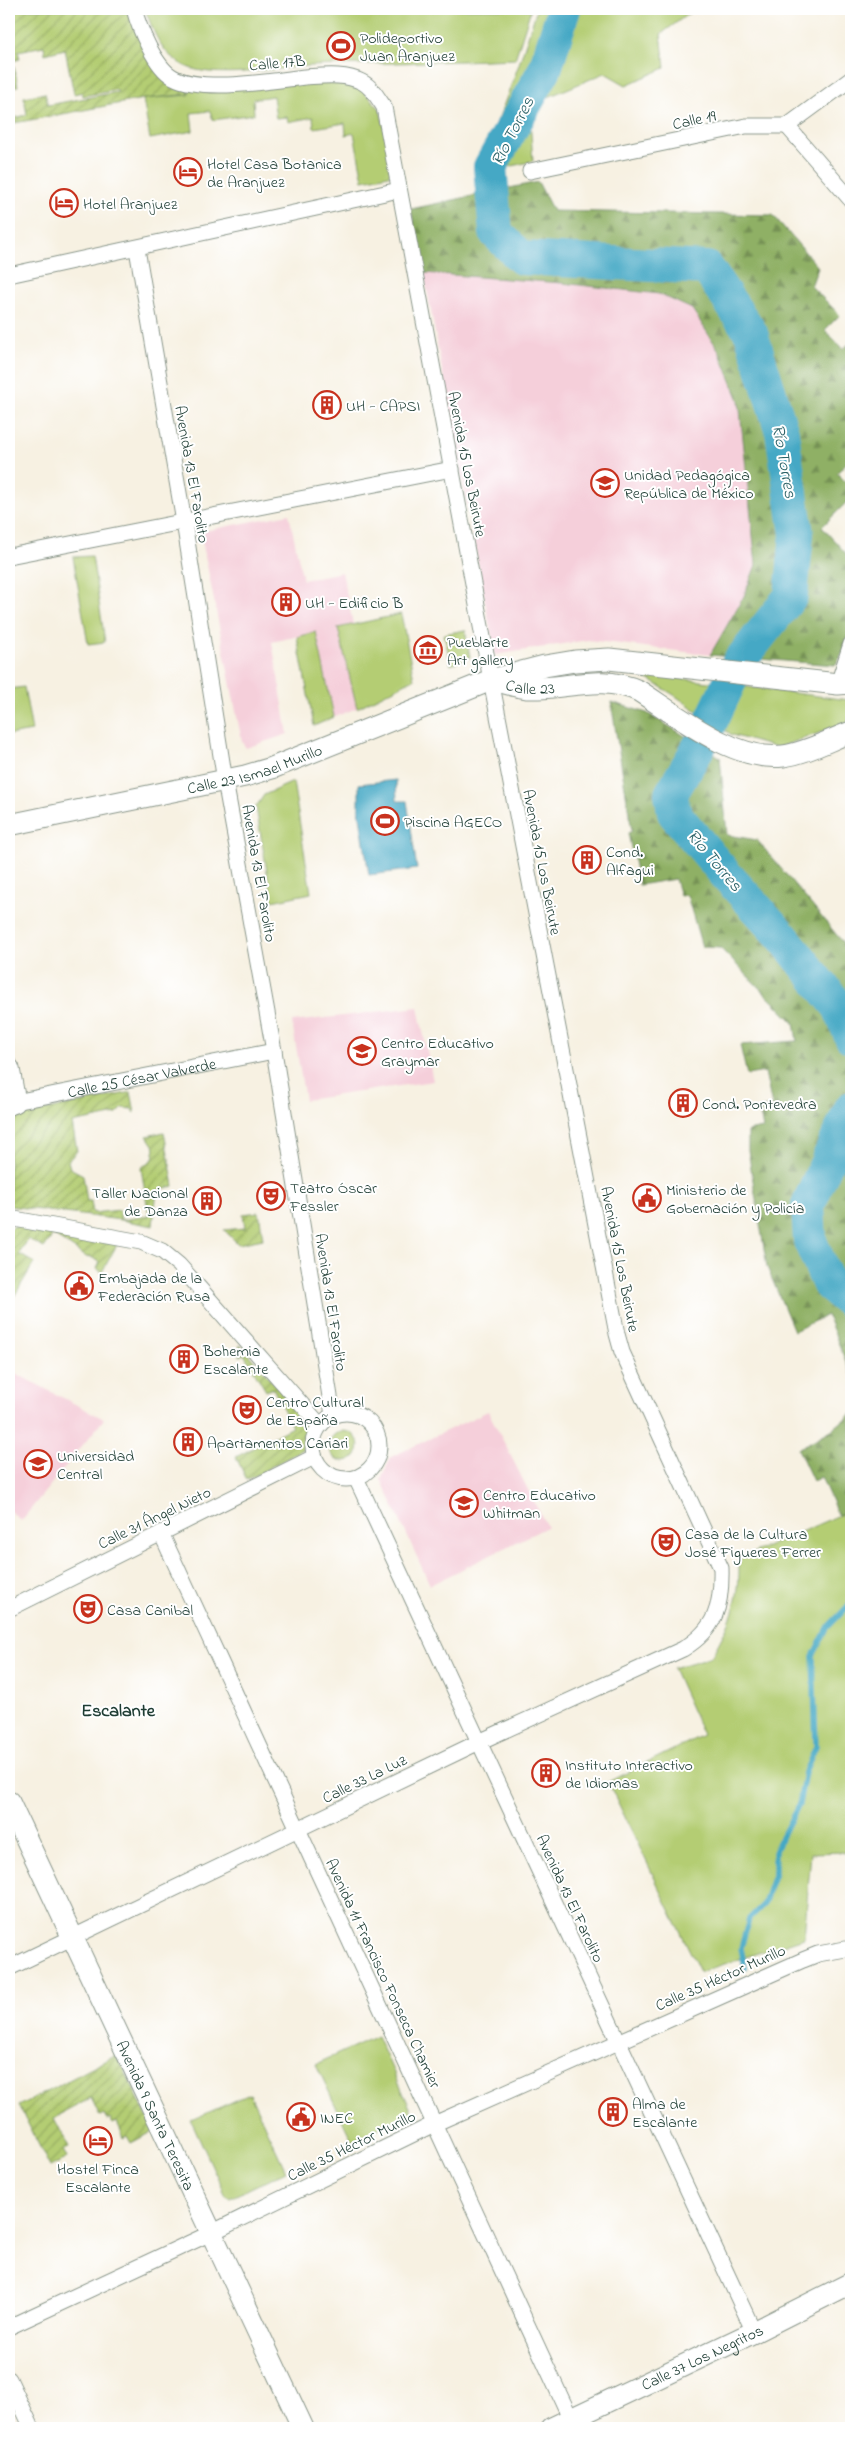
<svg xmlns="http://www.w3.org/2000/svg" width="860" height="2437" font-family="'Indie Flower',sans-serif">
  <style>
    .built { fill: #f5cfda }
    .green { fill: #b4cd73; stroke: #6a8554 }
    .forest { fill: url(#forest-firs); stroke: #57764c }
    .garden { fill: url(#garden-furrows); stroke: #6a8554 }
    .water { fill: #45a8c5; stroke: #32727c }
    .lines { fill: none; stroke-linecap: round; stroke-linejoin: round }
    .stream { stroke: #45a8c5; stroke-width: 5.5 }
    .river { stroke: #45a8c5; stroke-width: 34 }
    .street-casing { stroke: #8b978b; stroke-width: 17 }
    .secondary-casing { stroke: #8b978b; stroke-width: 23 }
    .street { stroke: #fff; stroke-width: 15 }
    .secondary { stroke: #fff; stroke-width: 21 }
    .labels { text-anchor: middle; stroke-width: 4; stroke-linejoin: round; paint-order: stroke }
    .poi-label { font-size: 16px; fill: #1f3d34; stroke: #fff; text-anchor: start }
    .street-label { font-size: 16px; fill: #1f3d34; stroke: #fff }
    .water-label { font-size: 18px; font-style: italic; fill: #2c6267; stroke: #fff }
    .neighbourhood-label { font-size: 18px; font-weight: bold; fill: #1f3d34; stroke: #fff }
  </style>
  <defs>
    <pattern id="forest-firs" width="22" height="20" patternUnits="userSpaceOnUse" patternTransform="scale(1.25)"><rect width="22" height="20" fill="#8fb065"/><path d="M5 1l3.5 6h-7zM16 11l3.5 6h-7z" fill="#749054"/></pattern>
    <pattern id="garden-furrows" width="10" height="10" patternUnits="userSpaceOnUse" patternTransform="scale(1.25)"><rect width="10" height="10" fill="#b4cd73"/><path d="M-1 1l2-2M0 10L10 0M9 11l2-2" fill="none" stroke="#92a85f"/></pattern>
  </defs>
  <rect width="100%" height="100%" fill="#fff"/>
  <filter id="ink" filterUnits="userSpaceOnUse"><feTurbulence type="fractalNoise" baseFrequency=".02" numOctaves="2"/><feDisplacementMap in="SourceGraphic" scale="10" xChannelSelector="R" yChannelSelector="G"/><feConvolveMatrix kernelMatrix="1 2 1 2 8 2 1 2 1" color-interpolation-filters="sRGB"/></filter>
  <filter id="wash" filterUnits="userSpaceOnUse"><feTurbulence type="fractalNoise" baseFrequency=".0096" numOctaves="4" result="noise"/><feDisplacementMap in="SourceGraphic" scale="20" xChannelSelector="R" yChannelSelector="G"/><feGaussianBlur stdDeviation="1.12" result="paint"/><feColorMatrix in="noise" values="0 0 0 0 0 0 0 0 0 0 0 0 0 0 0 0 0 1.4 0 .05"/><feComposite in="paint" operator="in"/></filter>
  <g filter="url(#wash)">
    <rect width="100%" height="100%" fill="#f7f1e2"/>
    <g class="built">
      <path d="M424,273l138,10 97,11 33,15 26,40 21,51 17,165 -12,31 -34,59 -122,-15 -93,15z"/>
      <path d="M289,514l14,66 39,-8 11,52 -15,4 19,80 -23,9 -18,-85 -44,10 16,92 -42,14 -4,-6 -41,-207 1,-3 7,-2z"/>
      <path d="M418,1007l15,74 -128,19 -13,-78z"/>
      <path d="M9,1370l95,49 -83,102 -12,-11z"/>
      <path d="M488,1411l59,116 -117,58 -49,-106 10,-22z"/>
    </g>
    <g class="green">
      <path d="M145,9h386l-16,50c-68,3 -137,4 -205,7 -33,2 -97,14 -125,0 -24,-12 -31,-33 -40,-57z"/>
      <path d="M537,9h158l-34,25 4,34 -39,17 -21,-12 -76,32 4,56 -46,11 -2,-18 33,-87z"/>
      <path d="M335,82l24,4 21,23 14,65 -31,6 -9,-47 -8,2 -1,-12 -31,5 -1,-11 -25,5 -1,-5 -11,1 -3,-22 -20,3 1,15 -41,6 -3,-9 -19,2 2,18 -43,8 -7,-40 46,-4 -1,-6z"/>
      <path d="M92,556l13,86 -17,2 -15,-87z"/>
      <path d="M401,614l13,65 -57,29 -19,-80z"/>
      <path d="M465,630l5,27 -19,8 -7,-31z"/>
      <path d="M316,632l18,85 -20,9 -17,-89z"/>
      <path d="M638,673l211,27 2,15 -4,8 -70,25 -45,-13 -58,-40z"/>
      <path d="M24,687l8,44 -23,4v-46z"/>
      <path d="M293,782l18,111 -39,8 -16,-94 8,-12z"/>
      <circle cx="344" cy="1446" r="15"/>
      <path d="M851,1510v342l-40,1 -7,85 -104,34 -92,-190 95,-47 -30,-67 38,-11c21,-37 29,-54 28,-98z"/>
      <path d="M377,2036l35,76 -60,29 -36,-77z"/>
      <path d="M250,2094l36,77 -56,27 -4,-2 -35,-76z"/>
    </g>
    <g class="forest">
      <path d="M538,182l15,29 220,4 45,52 -7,19 29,29 -15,15 18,19 6,-5 2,2v92l-2,3 2,3v14l-14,15 14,14v11l-29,29 29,32c0,33 7,79 -16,106l-125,-10 34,-59 12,-31 -17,-165 -21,-51 -26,-40 -33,-15 -97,-11 -138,-10 -13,-64z"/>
      <path d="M611,702l36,11 73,44 7,78 30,5 94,112v422l-24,-59 -33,16 -27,-64 -19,-117v-19l15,-3 -4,-19 13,-3 -7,-34 -18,3 -7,-30 57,-4 -3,-18 -74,-75 -18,-1 -15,-52 -7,1 -5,-17 -36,6 -11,-52 4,-2z"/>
      <path d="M851,1414v96l-13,5 -17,-38 -8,4 -15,-32 35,-20z"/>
    </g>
    <g class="garden">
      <path d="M17,9h113l4,15 54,65 1,5 -46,5 -134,25v-5l18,-4 -3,-18 21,-4 3,12 70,-13 -1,-2 -34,6 -1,-4 -8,2 -9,-45 -20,5 -1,-8 -26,5 2,8 -7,2 5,25 -9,2v-77z"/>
      <path d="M131,1092l4,21 -3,-4 -9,-1 -6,6 -45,9 5,28 -9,10 2,7 13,7 4,26h4l2,12 26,-3 2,10 28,-4 -8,-48 12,-9 2,-11 -8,-12 17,-4 10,54 -17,4 -4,36 -32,-6 -112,-14v-88z"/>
      <path d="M259,1212l4,27 -25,5 -14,-14 21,-2 -2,-14z"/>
      <path d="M18,1225l100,18 -16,29 -5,-3 3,-7 -11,-6 -1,2 -35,-23 -9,13 -16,-9 -9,15 15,9 -22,37 -3,-2v-69z"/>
      <path d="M240,1345l71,80 -7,24 -57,31 -11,-23 56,-30 -19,-39 -7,3 -22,-37 -5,2z"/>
      <path d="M117,2055l37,76 -23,12 -4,-7 -3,2 -7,-16 -4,2 -3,-5 -3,1 -3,-6 -4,2 -9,-18 -37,20 15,29 -6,3 4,8 -17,9 -31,-61z"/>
    </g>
    <path class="water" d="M396,780l1,21h10l10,68 -48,6 -10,-65v-26z"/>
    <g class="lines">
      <path class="stream" d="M745,1968l-4,-20 8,-29 15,-15 11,-32v-22l24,-46 6,-32 11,-26 -3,-90 14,-28 24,-25"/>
      <g class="river">
        <path d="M564,9l-19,60 -55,98 6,66 26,25 185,10 44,65 31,99 15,102 -6,62 -52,66 -38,81 -30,51 3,19 52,62 56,61 57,71 12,30"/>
        <path d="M851,1108l-43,97 2,36 19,44 22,18"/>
      </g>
    </g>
  </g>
  <g filter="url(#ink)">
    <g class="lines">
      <defs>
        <g id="street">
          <path d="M787,126l64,74"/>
          <path d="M530,171l216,-45h41l64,-47"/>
          <path d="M137,249l47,273 41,259 49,270 59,364"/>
          <path d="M9,275l390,-85"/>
          <path d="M9,556l443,-87"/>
          <path d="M838,684l13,-40"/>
          <path id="s1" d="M15,1102l259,-51"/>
          <path d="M9,1218l132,24 21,9 17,14 141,160"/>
          <circle cx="346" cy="1446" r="33"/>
          <path d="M356,1478l398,854"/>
          <path d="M161,1533l414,895"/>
          <path d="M9,1609l305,-152"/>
          <path d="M9,1968l470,-226 204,-93c33,-20 39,-43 38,-81l-99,-216 -5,-18 -126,-654 -107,-573c-6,-9 -12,-20 -22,-25 -17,-9 -39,-6 -57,-5 -34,4 -102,16 -132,0 -18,-10 -34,-49 -39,-68"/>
          <path d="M9,2327l202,-94 223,-109 369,-164 15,-6 33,-6"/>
          <path d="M9,2379l23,49"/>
        </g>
        <g id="secondary">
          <path id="s2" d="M496,681c10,2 21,6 31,7 40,2 72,-15 112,3 39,25 96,71 144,65 23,-3 46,-16 68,-24"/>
          <path id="s3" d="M9,825l236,-49 27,-8 219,-88 54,-14 30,-5 34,-2 229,25 13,-1"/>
          <path d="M9,1069l6,33 -6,2"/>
          <path id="s4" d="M9,1802l294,626"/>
          <path id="s5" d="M552,2428l202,-96 97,-49"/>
        </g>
      </defs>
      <use href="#street" class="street-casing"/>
      <use href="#secondary" class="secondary-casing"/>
      <use href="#street" class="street"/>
      <use href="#secondary" class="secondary"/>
    </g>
  </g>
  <defs>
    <symbol id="stadium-ring" viewBox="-11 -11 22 22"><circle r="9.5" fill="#fff" stroke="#c8321e" stroke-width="1.5"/><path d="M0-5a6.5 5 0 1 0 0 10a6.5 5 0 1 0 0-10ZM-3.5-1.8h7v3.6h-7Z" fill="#c8321e"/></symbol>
    <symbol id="hotel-ring" viewBox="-11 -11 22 22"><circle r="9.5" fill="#fff" stroke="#c8321e" stroke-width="1.5"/><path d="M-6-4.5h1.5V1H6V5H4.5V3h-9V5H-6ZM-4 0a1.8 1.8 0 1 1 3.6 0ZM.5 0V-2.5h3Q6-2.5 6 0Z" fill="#c8321e"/></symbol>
    <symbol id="building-ring" viewBox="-11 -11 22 22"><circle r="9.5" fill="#fff" stroke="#c8321e" stroke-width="1.5"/><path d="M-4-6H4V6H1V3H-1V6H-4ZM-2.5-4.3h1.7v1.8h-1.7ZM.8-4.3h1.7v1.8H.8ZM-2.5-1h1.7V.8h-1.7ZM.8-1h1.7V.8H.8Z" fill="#c8321e"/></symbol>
    <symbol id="school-ring" viewBox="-11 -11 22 22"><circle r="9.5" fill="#fff" stroke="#c8321e" stroke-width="1.5"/><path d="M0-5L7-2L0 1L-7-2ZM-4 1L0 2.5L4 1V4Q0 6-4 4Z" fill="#c8321e"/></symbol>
    <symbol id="museum-ring" viewBox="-11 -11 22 22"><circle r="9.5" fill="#fff" stroke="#c8321e" stroke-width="1.5"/><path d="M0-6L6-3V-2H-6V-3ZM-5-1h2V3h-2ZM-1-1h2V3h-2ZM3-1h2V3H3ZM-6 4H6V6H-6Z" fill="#c8321e"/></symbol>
    <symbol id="theatre-ring" viewBox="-11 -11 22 22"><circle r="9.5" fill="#fff" stroke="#c8321e" stroke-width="1.5"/><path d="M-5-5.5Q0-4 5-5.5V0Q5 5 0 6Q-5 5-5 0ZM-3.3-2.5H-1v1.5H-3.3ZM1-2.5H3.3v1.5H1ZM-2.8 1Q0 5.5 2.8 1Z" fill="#c8321e"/></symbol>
    <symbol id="civic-ring" viewBox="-11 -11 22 22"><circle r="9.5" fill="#fff" stroke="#c8321e" stroke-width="1.5"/><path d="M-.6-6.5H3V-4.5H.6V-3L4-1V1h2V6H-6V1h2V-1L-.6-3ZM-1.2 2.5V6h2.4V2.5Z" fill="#c8321e"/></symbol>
    <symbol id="university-ring" viewBox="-11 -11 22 22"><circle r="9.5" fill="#fff" stroke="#c8321e" stroke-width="1.5"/><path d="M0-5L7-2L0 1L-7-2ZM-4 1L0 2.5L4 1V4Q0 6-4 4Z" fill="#c8321e"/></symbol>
  </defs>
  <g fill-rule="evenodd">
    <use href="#stadium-ring" x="325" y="30" width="32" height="32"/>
    <use href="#hotel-ring" x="172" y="156" width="32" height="32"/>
    <use href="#hotel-ring" x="48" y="187" width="32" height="32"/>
    <use href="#building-ring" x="311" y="389" width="32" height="32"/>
    <use href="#school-ring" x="589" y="467" width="32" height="32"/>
    <use href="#building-ring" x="270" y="586" width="32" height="32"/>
    <use href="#museum-ring" x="412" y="634" width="32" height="32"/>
    <use href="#stadium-ring" x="369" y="805" width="32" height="32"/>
    <use href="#building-ring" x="571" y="844" width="32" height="32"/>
    <use href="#school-ring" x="346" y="1035" width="32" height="32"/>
    <use href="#building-ring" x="667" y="1087" width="32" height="32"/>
    <use href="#theatre-ring" x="255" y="1180" width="32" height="32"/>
    <use href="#civic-ring" x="631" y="1182" width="32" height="32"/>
    <use href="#building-ring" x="191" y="1185" width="32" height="32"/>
    <use href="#civic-ring" x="63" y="1270" width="32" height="32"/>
    <use href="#building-ring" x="168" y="1343" width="32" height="32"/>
    <use href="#theatre-ring" x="231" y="1394" width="32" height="32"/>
    <use href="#building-ring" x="172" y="1426" width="32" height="32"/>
    <use href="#university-ring" x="22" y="1448" width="32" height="32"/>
    <use href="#school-ring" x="448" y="1487" width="32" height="32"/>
    <use href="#theatre-ring" x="650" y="1526" width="32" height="32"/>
    <use href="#theatre-ring" x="72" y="1593" width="32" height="32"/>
    <use href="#building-ring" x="530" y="1757" width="32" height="32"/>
    <use href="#building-ring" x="597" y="2096" width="32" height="32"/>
    <use href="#civic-ring" x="285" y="2101" width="32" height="32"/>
    <use href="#hotel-ring" x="82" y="2125" width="32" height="32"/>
  </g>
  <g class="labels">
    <g class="poi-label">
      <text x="360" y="43">Polideportivo<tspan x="360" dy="18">Juan Aranjuez</tspan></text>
      <text x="207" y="169">Hotel Casa Botanica<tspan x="207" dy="18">de Aranjuez</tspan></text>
      <text x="83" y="209">Hotel Aranjuez</text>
      <text x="346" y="411">UH - CAPSI</text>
      <text x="624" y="480">Unidad Pedagógica<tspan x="624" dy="18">República de México</tspan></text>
      <text x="305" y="608">UH - Edificio B</text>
      <text x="447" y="647">Pueblarte<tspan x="447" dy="18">Art gallery</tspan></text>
      <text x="404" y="827">Piscina AGECO</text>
      <text x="606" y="857">Cond.<tspan x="606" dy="18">Alfagui</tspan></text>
      <text x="381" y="1048">Centro Educativo<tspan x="381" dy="18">Graymar</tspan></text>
      <text x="702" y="1109">Cond. Pontevedra</text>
      <text x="290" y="1193">Teatro Óscar<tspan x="290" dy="18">Fessler</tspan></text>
      <text x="666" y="1195">Ministerio de<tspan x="666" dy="18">Gobernación y Policía</tspan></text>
      <text x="188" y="1198" text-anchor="end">Taller Nacional<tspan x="188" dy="18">de Danza</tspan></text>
      <text x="98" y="1283">Embajada de la<tspan x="98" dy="18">Federación Rusa</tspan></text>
      <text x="203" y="1356">Bohemia<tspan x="203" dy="18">Escalante</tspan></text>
      <text x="266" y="1407">Centro Cultural<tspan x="266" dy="18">de España</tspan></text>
      <text x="207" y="1448">Apartamentos Cariari</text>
      <text x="57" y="1461">Universidad<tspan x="57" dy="18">Central</tspan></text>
      <text x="483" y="1500">Centro Educativo<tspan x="483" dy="18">Whitman</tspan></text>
      <text x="685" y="1539">Casa de la Cultura<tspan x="685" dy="18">José Figueres Ferrer</tspan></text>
      <text x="107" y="1615">Casa Canibal</text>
      <text x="565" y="1770">Instituto Interactivo<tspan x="565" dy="18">de Idiomas</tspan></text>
      <text x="632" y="2109">Alma de<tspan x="632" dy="18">Escalante</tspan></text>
      <text x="320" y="2123">INEC</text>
      <text x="98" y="2174" text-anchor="middle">Hostel Finca<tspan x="98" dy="18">Escalante</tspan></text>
    </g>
    <g class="street-label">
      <text transform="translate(277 62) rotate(-5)" y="6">Calle 17B</text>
      <text transform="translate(694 119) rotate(-12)" y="6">Calle 19</text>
      <text transform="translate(468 464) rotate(79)" y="6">Avenida 15 Los Beirute</text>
      <text transform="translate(193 474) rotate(80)" y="6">Avenida 13 El Farolito</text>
      <text dy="6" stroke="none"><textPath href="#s2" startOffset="35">Calle 23</textPath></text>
      <text dy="6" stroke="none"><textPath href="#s3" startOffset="252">Calle 23 Ismael Murillo</textPath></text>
      <text transform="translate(543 862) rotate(79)" y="6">Avenida 15 Los Beirute</text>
      <text transform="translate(260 873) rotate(80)" y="6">Avenida 13 El Farolito</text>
      <text dy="6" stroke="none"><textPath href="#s1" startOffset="129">Calle 25 César Valverde</textPath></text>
      <text transform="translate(621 1259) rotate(79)" y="6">Avenida 15 Los Beirute</text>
      <text transform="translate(332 1302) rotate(81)" y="6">Avenida 13 El Farolito</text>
      <text transform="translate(154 1517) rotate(-26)" y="6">Calle 31 Ángel Nieto</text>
      <text transform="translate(364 1778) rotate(-26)" y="6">Calle 33 La Luz</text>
      <text transform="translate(571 1898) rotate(65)" y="6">Avenida 13 El Farolito</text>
      <text transform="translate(384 1973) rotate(65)" y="6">Avenida 11 Francisco Fonseca Chamier</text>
      <text transform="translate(720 1977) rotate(-24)" y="6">Calle 35 Héctor Murillo</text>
      <text dy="6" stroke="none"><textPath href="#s4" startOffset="346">Avenida 9 Santa Teresita</textPath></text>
      <text transform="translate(351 2145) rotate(-26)" y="6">Calle 35 Héctor Murillo</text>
      <text dy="6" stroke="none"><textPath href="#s5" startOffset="166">Calle 37 Los Negritos</textPath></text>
    </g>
    <g class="water-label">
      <text transform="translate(512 131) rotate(-63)" y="6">Río Torres</text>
      <text transform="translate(785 461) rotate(80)" y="6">Río Torres</text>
      <text transform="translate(715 860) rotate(50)" y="6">Río Torres</text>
    </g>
    <g class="neighbourhood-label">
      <text x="118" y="1716">Escalante</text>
    </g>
  </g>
  <rect width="860" height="2437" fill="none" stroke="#fff" stroke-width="30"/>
</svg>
